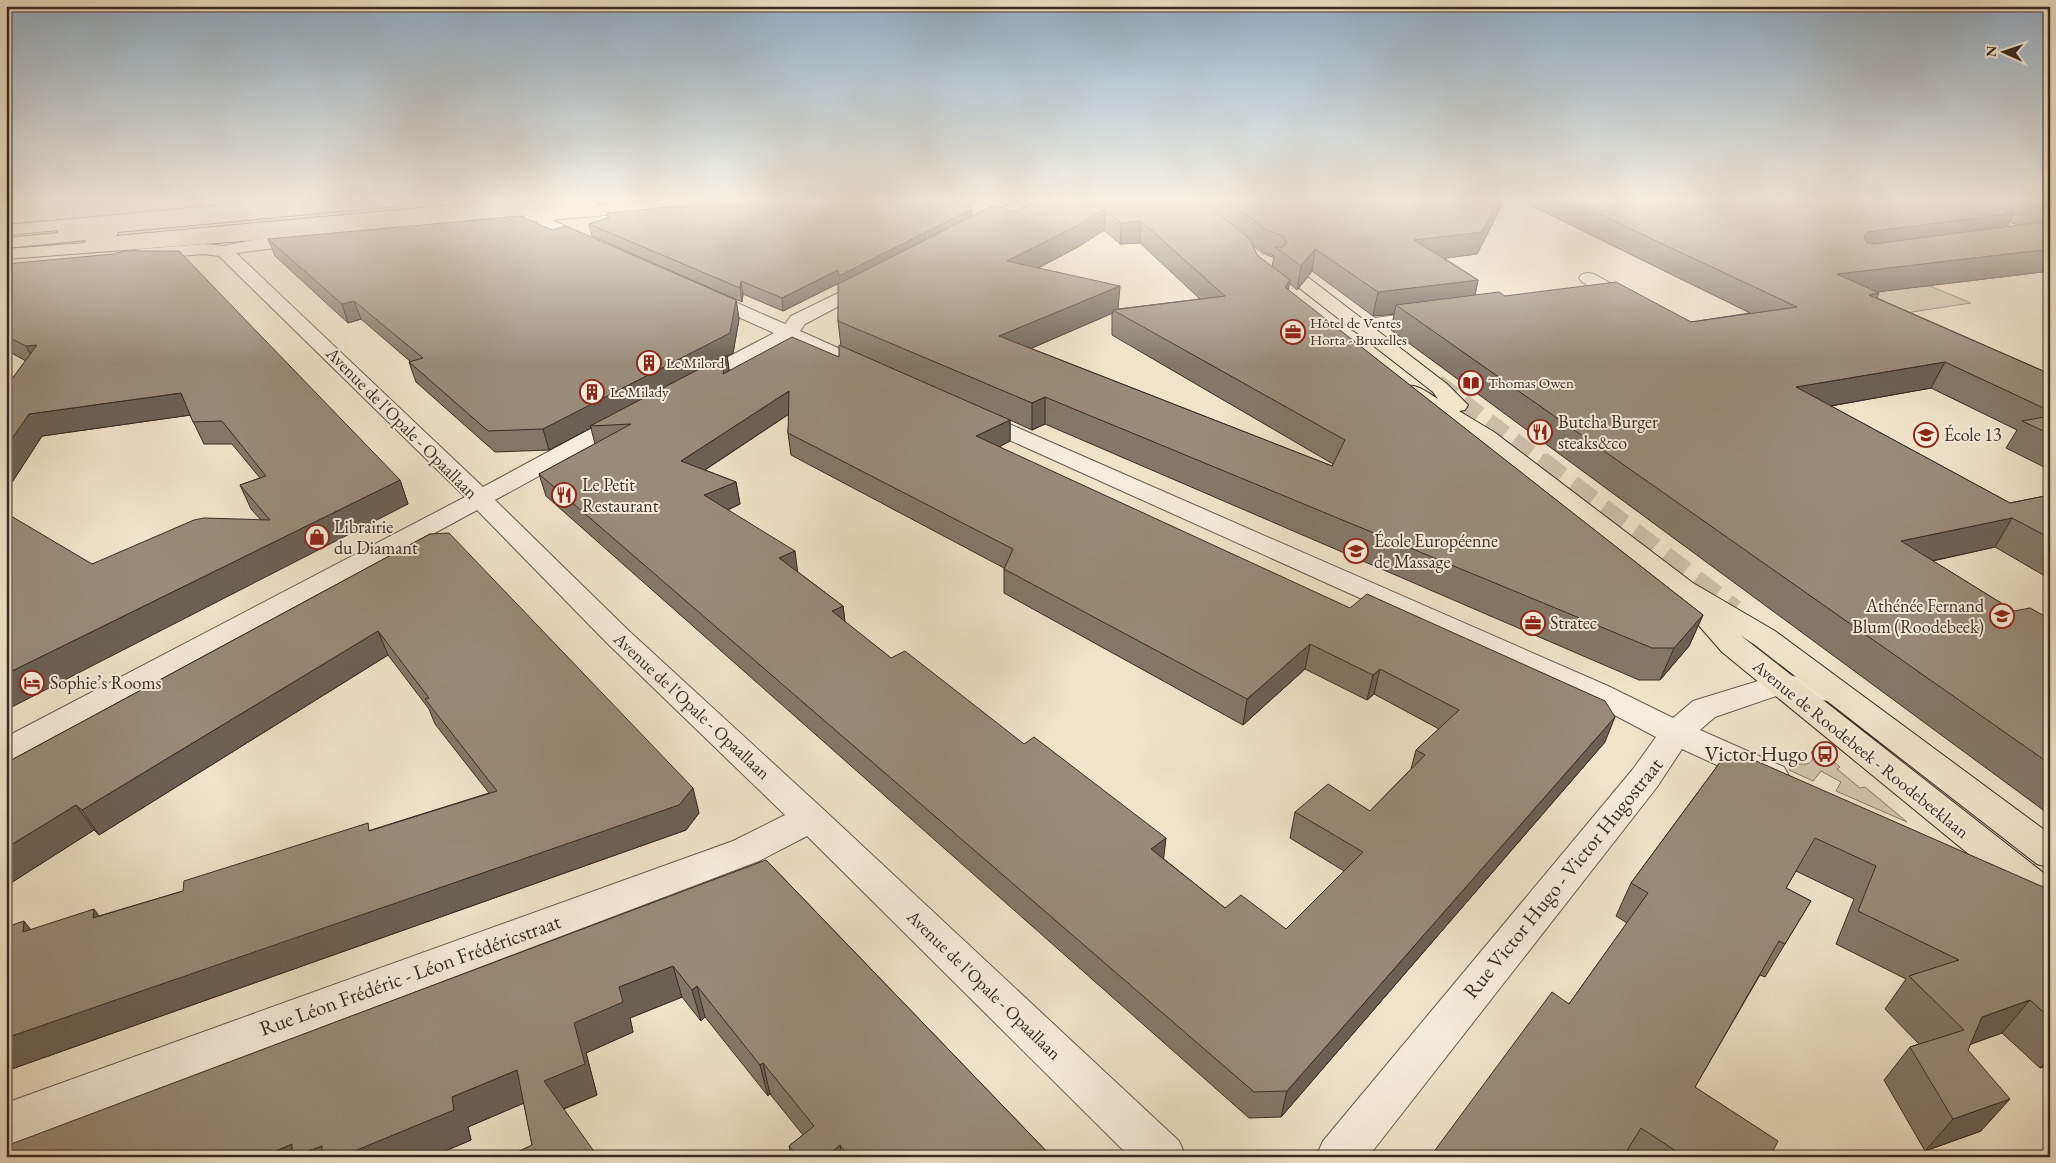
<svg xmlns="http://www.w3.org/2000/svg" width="2056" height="1163" font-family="'EB Garamond',serif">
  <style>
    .green { fill: #d0c4ac; stroke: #847867 }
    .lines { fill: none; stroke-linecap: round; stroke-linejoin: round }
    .highway-tunnel-far2 { stroke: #cbbea7; stroke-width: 17; stroke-dasharray: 17 9; stroke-linecap: butt }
    .highway-tunnel-far1 { stroke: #cbbea7; stroke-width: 21; stroke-dasharray: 21 11; stroke-linecap: butt }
    .highway-tunnel { stroke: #cbbea7; stroke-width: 26; stroke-dasharray: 26 13; stroke-linecap: butt }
    .minor-casing { stroke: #66594c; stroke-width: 2 }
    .major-casing { stroke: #392b22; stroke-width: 2 }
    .highway-casing { stroke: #392b22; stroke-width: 2 }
    .minor { fill: #f5eddb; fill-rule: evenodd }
    .major { fill: #efe3c8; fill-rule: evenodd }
    .highway { fill: #efe3c8; fill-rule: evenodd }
    .wall { fill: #837867; stroke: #392b22; fill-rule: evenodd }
    .shaded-wall { fill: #6a6154; stroke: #392b22 }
    .building { fill: #988b78; stroke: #392b22; fill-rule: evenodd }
    .labels { text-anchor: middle; stroke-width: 4; stroke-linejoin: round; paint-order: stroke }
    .far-poi-label { font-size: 15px; fill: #392b22; stroke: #f5eddb; text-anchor: start }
    .poi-label { font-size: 18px; fill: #392b22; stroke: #f5eddb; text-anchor: start }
    .street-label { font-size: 18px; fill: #392b22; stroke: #f5eddb }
    .near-poi-label { font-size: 21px; fill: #392b22; stroke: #f5eddb; text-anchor: end }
    .near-street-label { font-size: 21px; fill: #392b22; stroke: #f5eddb }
  </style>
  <rect width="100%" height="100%" fill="#efe3c8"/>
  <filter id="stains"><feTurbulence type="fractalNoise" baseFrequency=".004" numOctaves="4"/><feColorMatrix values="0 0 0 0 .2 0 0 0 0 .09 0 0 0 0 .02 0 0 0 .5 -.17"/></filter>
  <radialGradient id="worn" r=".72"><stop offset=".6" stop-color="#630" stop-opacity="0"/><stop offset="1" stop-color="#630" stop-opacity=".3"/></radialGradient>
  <g class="green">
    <path d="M1906,276l65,27 -111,17 -63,-29z"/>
    <path d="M1819,750l21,17 -3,2 23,19 5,-1 42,35 -71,-31 5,-9 -20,-11 -8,10 -24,-11 3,-7c8,1 20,4 21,-6l-2,-5z"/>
  </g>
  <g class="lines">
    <g class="highway-tunnel-far2">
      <path d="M1199,201l102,79"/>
      <path d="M590,204l29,-3"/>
    </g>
    <path class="highway-tunnel-far1" d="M1436,384l105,80"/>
    <path class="highway-tunnel" d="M1539,463l194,149"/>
    <defs>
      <g id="minor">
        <path d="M266,201h58l-2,3 -5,2 -311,29v-10z"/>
        <path d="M651,201h57l-2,3 -5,2 -149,14 45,21 2,3 -2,3 -6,2 -52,-23 -2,-5 -11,-1 -2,-3 2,-3 6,-2z"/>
        <path d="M963,201h17l16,10 19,-10h19l-2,3 -54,28 -6,-2 -2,-3 14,-9z"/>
        <path d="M308,235l6,2 2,3 -2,3 -78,10 247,234 135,-73 8,-2 8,2 3,5 -3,5 -139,76 133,130 195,179 356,332 7,16h-56l-323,-321 -48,25 -753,286v-44l727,-262 52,-26 -178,-172 -130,-133 -459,250 -12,4v-27l459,-240 -246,-241 -15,-2 -62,5 -6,-1 -2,-4 2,-4 6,-1 62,-5 20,2 28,-6z"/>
        <path d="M1588,273l6,1 45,25 2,4 -2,4 -7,2 -7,-2 -43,-25 -3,-4 3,-4z"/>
        <path d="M871,277l6,1 3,4 -3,4 -72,38 -5,7 81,36 3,4 -3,4 -7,2 -7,-2 -77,-35 -88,46 -7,2 -7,-2 -3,-4 3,-4 86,-45 -76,-34 -3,-4 3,-4 6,-1 6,1 75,33 6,-8z"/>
        <path d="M1429,311l7,2 2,4 -2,4 -77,11 -7,-2 -3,-4 3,-4 7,-2z"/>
        <path d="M975,409l633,277 65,32 20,-17 88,-27 65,11 5,7 -5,7 -11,3 -53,-8 -67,23 -15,13 84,37 5,9 -5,9 -12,3 -12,-3 -78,-36 -25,38 -289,370h-52l7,-16 310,-372 23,-32 -70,-37 -619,-279 -3,-5 3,-5z"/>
      </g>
      <g id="major">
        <path d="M496,201h59l-2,3 -5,2 -456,42 -6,-2 -2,-3 2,-3 -80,8v-10l104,-10 6,2 2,3 -2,3z"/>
        <path d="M1178,201h17l68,53 29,11 155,119 21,21 -3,5 -6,1 35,21 199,151 82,48 275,203v34l-13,-4 -282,-219 -15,-10 310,243v36l-13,-4 -315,-258 -34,-39 -4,-6 3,-4 -14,-8 -195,-153 -75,-46 -3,-5 3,-5c14,-3 24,6 35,13l-5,-7 -153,-119 -29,-11z"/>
      </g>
      <g id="highway">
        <path d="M346,201h58l-2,3 -5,2 -332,31 -6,-2 -2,-3 2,-3 6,-2z"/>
        <path d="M572,201h24l2,3 -3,3 -5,2 -244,24 -340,26v-10l340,-26z"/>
      </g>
    </defs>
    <use href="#minor" class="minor-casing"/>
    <use href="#major" class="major-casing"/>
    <use href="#highway" class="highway-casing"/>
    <use href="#minor" class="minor"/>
    <use href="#major" class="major"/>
    <use href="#highway" class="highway"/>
  </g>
  <g class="wall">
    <path d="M1035,201h469l-27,53 -33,4 34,22 -3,15 30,1 186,26 59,-9 -228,-112h528v73l-8,-2 -167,20 2,6 173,76v96l-44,-22 11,-18 -86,-42 -100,18 179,97 40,-8v84l-55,-32 -62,14 81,50 36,8v196l-659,-485 3,-16 -21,2 -61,-45 -15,19 -8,-7 -1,7 415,325 -14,31 -29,34h-21l-594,-256 -13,6 -22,-10v21l-11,6 606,295 -324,375 -32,1 -703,-622 -7,-22 56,-30 -4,-16 -42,22 -54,2 -79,-70 -7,-20h2l-50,-43 -13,4 -73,-67 -7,-17 284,-9 184,70 3,19 -6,34 -6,3 2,15 110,-14 2,-11 -3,-25 1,-38 -56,28 -40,-17 -1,8 -150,-66 -3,-12 19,-6 -1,-5 123,-10 242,13 44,-5zM2009,222l10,3 -12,2zM1104,230l16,14 20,-1 60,56 -82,10 -80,-41 40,-21zM1252,243l12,9 10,4 -2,11 -15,-12zM1112,313v22l221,129 -1,2 -302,-118zM789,414l-1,19 3,22 213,113v25l239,132 62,-56 62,31 7,-6 65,35 -23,21 -5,19 -41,42 -75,1 -5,26 54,33 -58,58 -61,-21 -61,-49 -273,-201 -46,-36 -2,-16 -45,-34 -70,-62 12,-6 -4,-22 -31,-12z"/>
    <path d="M6,264l394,216 8,24 -316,60 169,-44 -10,-11 -11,-24 20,-7 -28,-34h-28l-14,-29 -148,21 -33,51h-3v-100l20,-26 -20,-11z"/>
    <path d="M430,534l269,279 -13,17 -680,241v-144l25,3 68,-14 84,-25 188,-61 118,-37 -54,-69 -6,-15 -41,-54 -289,180 -5,-5 -88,56v-123z"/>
    <path d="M1721,761l329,129v179l-4,-3 -6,2 -38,-35 -32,11 -2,6 13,81 -56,20 -41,-71 26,-33 9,-3 -34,-35 21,-30 -70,-35 18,-45 -58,-28 -10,17 25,13 -46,76 -5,-2 -65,112 75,70h-340l139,-153 58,-81 -11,-7 15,-33z"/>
    <path d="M766,860l286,297h-261l-2,-11 14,-11 -33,-41 -2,2 -63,-79 -4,4 -19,-24 -52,21 3,14 -47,21 11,42 -33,14 -32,36 -8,-42 -56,24 3,13 -40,17z"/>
  </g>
  <g class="shaded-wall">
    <path d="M1498,201h6l-27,53 -68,9 5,-23z"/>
    <path d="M972,209v12l-132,68 -1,-6 -56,28 -1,-13 56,-28z"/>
    <path d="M1105,209l-1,21 -26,17 -71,37v-23z"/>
    <path d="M2014,213l-11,21 -145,20 6,-17 3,-5z"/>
    <path d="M1141,221l-1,22 -20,1 1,-21z"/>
    <path d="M1315,249l-3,22 -15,19 4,-24z"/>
    <path d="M2050,249v8l-8,15 -215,26 10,-24z"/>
    <path d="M1290,280l-4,24 -1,-17z"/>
    <path d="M1478,280l-5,24 -77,1 -2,9 -21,2 5,-24z"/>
    <path d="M741,281l2,13 -1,8 -2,-14z"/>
    <path d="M1120,286l-2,24h-5v3l-113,49 -1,-26z"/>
    <path d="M1879,293l-11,25 1,-23z"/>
    <path d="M736,300l3,19 -6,34 -6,3 3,19 -140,51 1,2 -42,22 -6,-21z"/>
    <path d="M354,301l7,18 -13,4 -6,-19z"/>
    <path d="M37,345v22l-11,-21z"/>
    <path d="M1945,362l-14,26 -146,26 11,-27z"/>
    <path d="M789,391l3,21 -107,71 -4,-22z"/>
    <path d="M181,393l10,22 -149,21 -33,51h-3v-40l23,-33z"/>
    <path d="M1045,397v27l-13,6v-27z"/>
    <path d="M1010,420v21l-33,17 -1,-22z"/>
    <path d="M400,480l8,24 -402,206v-36z"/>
    <path d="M736,482l4,22 -32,14 -4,-23z"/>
    <path d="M2012,518l-17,29 -110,24 16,-30z"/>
    <path d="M795,551l3,24 -19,-17z"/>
    <path d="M843,606l3,24 -14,-19z"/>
    <path d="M1703,615l-14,31 -29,34 14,-32z"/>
    <path d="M378,631l10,24 -289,180 -17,-25z"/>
    <path d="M1310,644l-5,25 -62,56 4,-26z"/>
    <path d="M1380,669l-6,25 -7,6 6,-25z"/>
    <path d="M1615,717l-10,25 -324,375 6,-26z"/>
    <path d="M693,788l6,25 -13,17 -680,241v-33z"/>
    <path d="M76,805l18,25 -88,56v-38z"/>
    <path d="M1166,838l-3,26 -12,-15z"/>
    <path d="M94,909l19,26 -20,-17z"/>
    <path d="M24,921l20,25 -21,-14z"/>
    <path d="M673,966l9,31 -52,21 3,14 -47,21 11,42 -39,16 -14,-30 30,-58 45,-36z"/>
    <path d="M697,986l8,31 -4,4 -9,-31z"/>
    <path d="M2030,1000l-28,33 -47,17 27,-33z"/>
    <path d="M2050,1057v5l-4,4 -6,2z"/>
    <path d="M763,1063l7,31 -2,2 -8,-31z"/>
    <path d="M517,1070l14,30 -63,27 3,13 -40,17h-91l112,-60z"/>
    <path d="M2010,1099l-29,32 -56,20 28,-32z"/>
    <path d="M292,1144l30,2 7,11h-67z"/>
    <path d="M840,1145l2,12h-16z"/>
  </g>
  <g class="building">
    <path d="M734,201h224l14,8 -133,67 -1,-6 -56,28 -41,-17 -1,7 -151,-64 21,-7 -3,-4 115,-11 8,1z"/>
    <path d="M1035,201h168l47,38 7,16 33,25 -5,7 418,328 -29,33h-22l-607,-251 -13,6 -194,-82v-37l154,-78 24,5zM1105,209l16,14 20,-2 84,75 -112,14 232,130 -13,26 -333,-130 121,-50 -113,-25 71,-36z"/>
    <path d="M1228,201h270l-16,31 -68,8 64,40 -100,12 -63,-43 -14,17 -26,-19h7l5,-4 -4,-7 -16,-6z"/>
    <path d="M1571,201h409l34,12 -147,19 -3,5 3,6 7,1 168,-22 8,2v25l-213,25 42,19 -10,2 181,79v37l-105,-49 -149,25 214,116 40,-8v43l-38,-20 -111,23 113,70 16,-3 20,11v145l-654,-459 103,-13 6,4 111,-14 75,40 106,-15z"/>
    <path d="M2021,201h29v10z"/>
    <path d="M520,216l32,14 14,-4 170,74 -6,33 -187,96 -55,2 -79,-69 14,-4 -69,-57 -12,3 -74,-65z"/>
    <path d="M125,251h54l221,229 -394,194v-161l86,51 102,-44 10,-2 66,2 -30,-35 26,-9 -44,-55 -29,1 -12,-29 -152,21 -23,33v-60l31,-42 -11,1 -20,-10v-72l107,-10z"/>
    <path d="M792,337l47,20v-12l171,75 -34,16 374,172 17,-14 238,107 10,16 -328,374 -33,1 -715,-618 92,-50 -41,2 136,-71 -3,19zM789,391l-1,42 225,116 -9,20 243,130 63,-55 63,31 7,-6 79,41 -43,40 9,5 -55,56 -42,-27 -33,28 68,40 -77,77 -45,-34 -16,13 -74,-59 15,-11 -132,-101 -10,7 -119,-93 -14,7 -59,-47 11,-5 -64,-48 16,-7 -91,-56 32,-13 -55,-21z"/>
    <path d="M2050,416v18l-28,-13z"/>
    <path d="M449,533l244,255 -14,17 -673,233v-111l18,-6 -1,11 71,-23 -1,9 90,-27 1,-10 184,-58 1,8 128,-40 -72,-92 4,-1 -51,-67 -296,179 -6,-5 -70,43v-85l424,-229z"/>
    <path d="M1754,760l296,130v128l-20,-18 -48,17 -14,33 42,49 -57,20 -43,-72 54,-17 -55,-54 50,-16 -101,-49 18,-45 -61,-28 -29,50 25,13 -26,43 -6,-3 -84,146 83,54 -8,16h-85l-44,-29 -18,29h-193l122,-165 17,12 79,-111 -17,-10 90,-122z"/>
    <path d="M766,860l286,297h-203l-9,-12 -14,12h-28l-9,-11 25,-20 -51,-63 -3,2 -63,-79 -5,4 -19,-24 -54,21 4,15 -49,21 11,41 -41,17 54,76h-91l25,-12 -15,-75 -65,27 2,13 -114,47h-18v-11l-30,11v-13l-30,13h-256v-11z"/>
  </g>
  <linearGradient id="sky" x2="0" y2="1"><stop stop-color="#92aec5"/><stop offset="0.55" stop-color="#f8f2e6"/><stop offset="1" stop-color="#f8f2e6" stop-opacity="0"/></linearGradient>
  <rect width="2056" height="364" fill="url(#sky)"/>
  <defs>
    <symbol id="office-ring" viewBox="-11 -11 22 22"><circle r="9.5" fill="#f5eddb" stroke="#8f2418" stroke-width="1.5"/><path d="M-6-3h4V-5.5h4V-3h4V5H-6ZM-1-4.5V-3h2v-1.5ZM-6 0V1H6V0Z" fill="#8f2418"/></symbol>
    <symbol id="building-ring" viewBox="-11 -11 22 22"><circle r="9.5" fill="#f5eddb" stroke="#8f2418" stroke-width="1.5"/><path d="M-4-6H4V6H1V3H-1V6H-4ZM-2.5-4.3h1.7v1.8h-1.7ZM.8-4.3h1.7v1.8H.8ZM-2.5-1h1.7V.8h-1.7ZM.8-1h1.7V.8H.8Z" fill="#8f2418"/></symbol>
    <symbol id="library-ring" viewBox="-11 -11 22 22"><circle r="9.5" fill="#f5eddb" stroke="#8f2418" stroke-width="1.5"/><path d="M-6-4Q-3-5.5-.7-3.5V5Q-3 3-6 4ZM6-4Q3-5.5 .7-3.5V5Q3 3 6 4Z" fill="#8f2418"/></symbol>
    <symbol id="restaurant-ring" viewBox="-11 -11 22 22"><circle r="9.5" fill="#f5eddb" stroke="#8f2418" stroke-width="1.5"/><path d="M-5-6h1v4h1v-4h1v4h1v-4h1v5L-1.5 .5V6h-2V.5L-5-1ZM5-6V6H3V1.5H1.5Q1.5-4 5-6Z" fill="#8f2418"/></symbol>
    <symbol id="school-ring" viewBox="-11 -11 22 22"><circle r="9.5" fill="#f5eddb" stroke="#8f2418" stroke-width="1.5"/><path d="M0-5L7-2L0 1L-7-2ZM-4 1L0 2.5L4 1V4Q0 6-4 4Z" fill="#8f2418"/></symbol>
    <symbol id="shop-ring" viewBox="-11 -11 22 22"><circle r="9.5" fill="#f5eddb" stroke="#8f2418" stroke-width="1.5"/><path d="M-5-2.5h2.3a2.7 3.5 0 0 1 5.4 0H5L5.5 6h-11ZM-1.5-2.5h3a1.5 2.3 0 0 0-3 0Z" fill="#8f2418"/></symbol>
    <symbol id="hotel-ring" viewBox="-11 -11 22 22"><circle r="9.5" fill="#f5eddb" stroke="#8f2418" stroke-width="1.5"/><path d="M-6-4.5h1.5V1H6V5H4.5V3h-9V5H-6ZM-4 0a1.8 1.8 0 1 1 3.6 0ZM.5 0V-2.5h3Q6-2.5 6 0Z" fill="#8f2418"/></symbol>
    <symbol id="bus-ring" viewBox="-11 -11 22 22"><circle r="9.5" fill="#f5eddb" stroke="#8f2418" stroke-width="1.5"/><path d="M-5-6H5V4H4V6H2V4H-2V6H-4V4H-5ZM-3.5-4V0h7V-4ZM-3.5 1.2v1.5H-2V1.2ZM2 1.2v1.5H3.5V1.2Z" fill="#8f2418"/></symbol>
  </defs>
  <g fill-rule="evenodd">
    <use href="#office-ring" x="1279" y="318" width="28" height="28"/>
    <use href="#building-ring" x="635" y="349" width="28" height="28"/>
    <use href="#library-ring" x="1457" y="369" width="28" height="28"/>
    <use href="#building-ring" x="578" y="378" width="28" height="28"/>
    <use href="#restaurant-ring" x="1526" y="418" width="28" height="28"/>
    <use href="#school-ring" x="1912" y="421" width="28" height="28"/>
    <use href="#restaurant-ring" x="550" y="481" width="28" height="28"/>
    <use href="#shop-ring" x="303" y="523" width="28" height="28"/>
    <use href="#school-ring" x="1342" y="537" width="28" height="28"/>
    <use href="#school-ring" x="1988" y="602" width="28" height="28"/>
    <use href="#office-ring" x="1519" y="609" width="28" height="28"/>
    <use href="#hotel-ring" x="18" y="669" width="28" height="28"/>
    <use href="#bus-ring" x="1811" y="740" width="28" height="28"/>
  </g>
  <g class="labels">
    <g class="far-poi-label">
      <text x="1310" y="328">Hôtel de Ventes<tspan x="1310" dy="17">Horta - Bruxelles</tspan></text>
      <text x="666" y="368">Le Milord</text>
      <text x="1488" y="388">Thomas Owen</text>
      <text x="610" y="397">Le Milady</text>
    </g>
    <g class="poi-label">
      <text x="1558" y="428">Butcha Burger<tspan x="1558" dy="21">steaks&amp;co</tspan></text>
      <text x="1944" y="441">École 13</text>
      <text x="582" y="491">Le Petit<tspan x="582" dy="21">Restaurant</tspan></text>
      <text x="334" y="533">Librairie<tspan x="334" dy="21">du Diamant</tspan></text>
      <text x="1374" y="547">École Européenne<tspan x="1374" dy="21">de Massage</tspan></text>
      <text x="1984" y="612" text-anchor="end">Athénée Fernand<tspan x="1984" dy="21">Blum (Roodebeek)</tspan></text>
      <text x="1550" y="629">Stratec</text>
      <text x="50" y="689">Sophie’s Rooms</text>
    </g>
    <g class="street-label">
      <text transform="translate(402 423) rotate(45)" y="6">Avenue de l'Opale - Opaallaan</text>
      <text transform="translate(692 706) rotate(43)" y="6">Avenue de l'Opale - Opaallaan</text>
      <text transform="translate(1861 749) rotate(39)" y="6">Avenue de Roodebeek - Roodebeeklaan</text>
      <text transform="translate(984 985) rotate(44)" y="6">Avenue de l'Opale - Opaallaan</text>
    </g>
    <g class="near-poi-label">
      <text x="1808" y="761">Victor Hugo</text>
    </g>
    <g class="near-street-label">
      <text transform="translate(1563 878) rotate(-51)" y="7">Rue Victor Hugo - Victor Hugostraat</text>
      <text transform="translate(410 975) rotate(-20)" y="7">Rue Léon Frédéric - Léon Frédéricstraat</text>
    </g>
  </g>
  <rect width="2056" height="1163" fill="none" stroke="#efe3c8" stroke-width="25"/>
  <rect x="8" y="8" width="2041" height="1148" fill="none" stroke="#392b22" stroke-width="2.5"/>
  <rect x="12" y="12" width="2031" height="1138" fill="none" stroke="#392b22"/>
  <g transform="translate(2004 52) rotate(273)" stroke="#f5eddb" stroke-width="4" paint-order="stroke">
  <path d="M0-4L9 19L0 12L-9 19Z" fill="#392b22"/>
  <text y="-8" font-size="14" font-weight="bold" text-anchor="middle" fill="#392b22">N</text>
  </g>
  <rect width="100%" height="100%" filter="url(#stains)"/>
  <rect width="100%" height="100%" fill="url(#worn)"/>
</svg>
